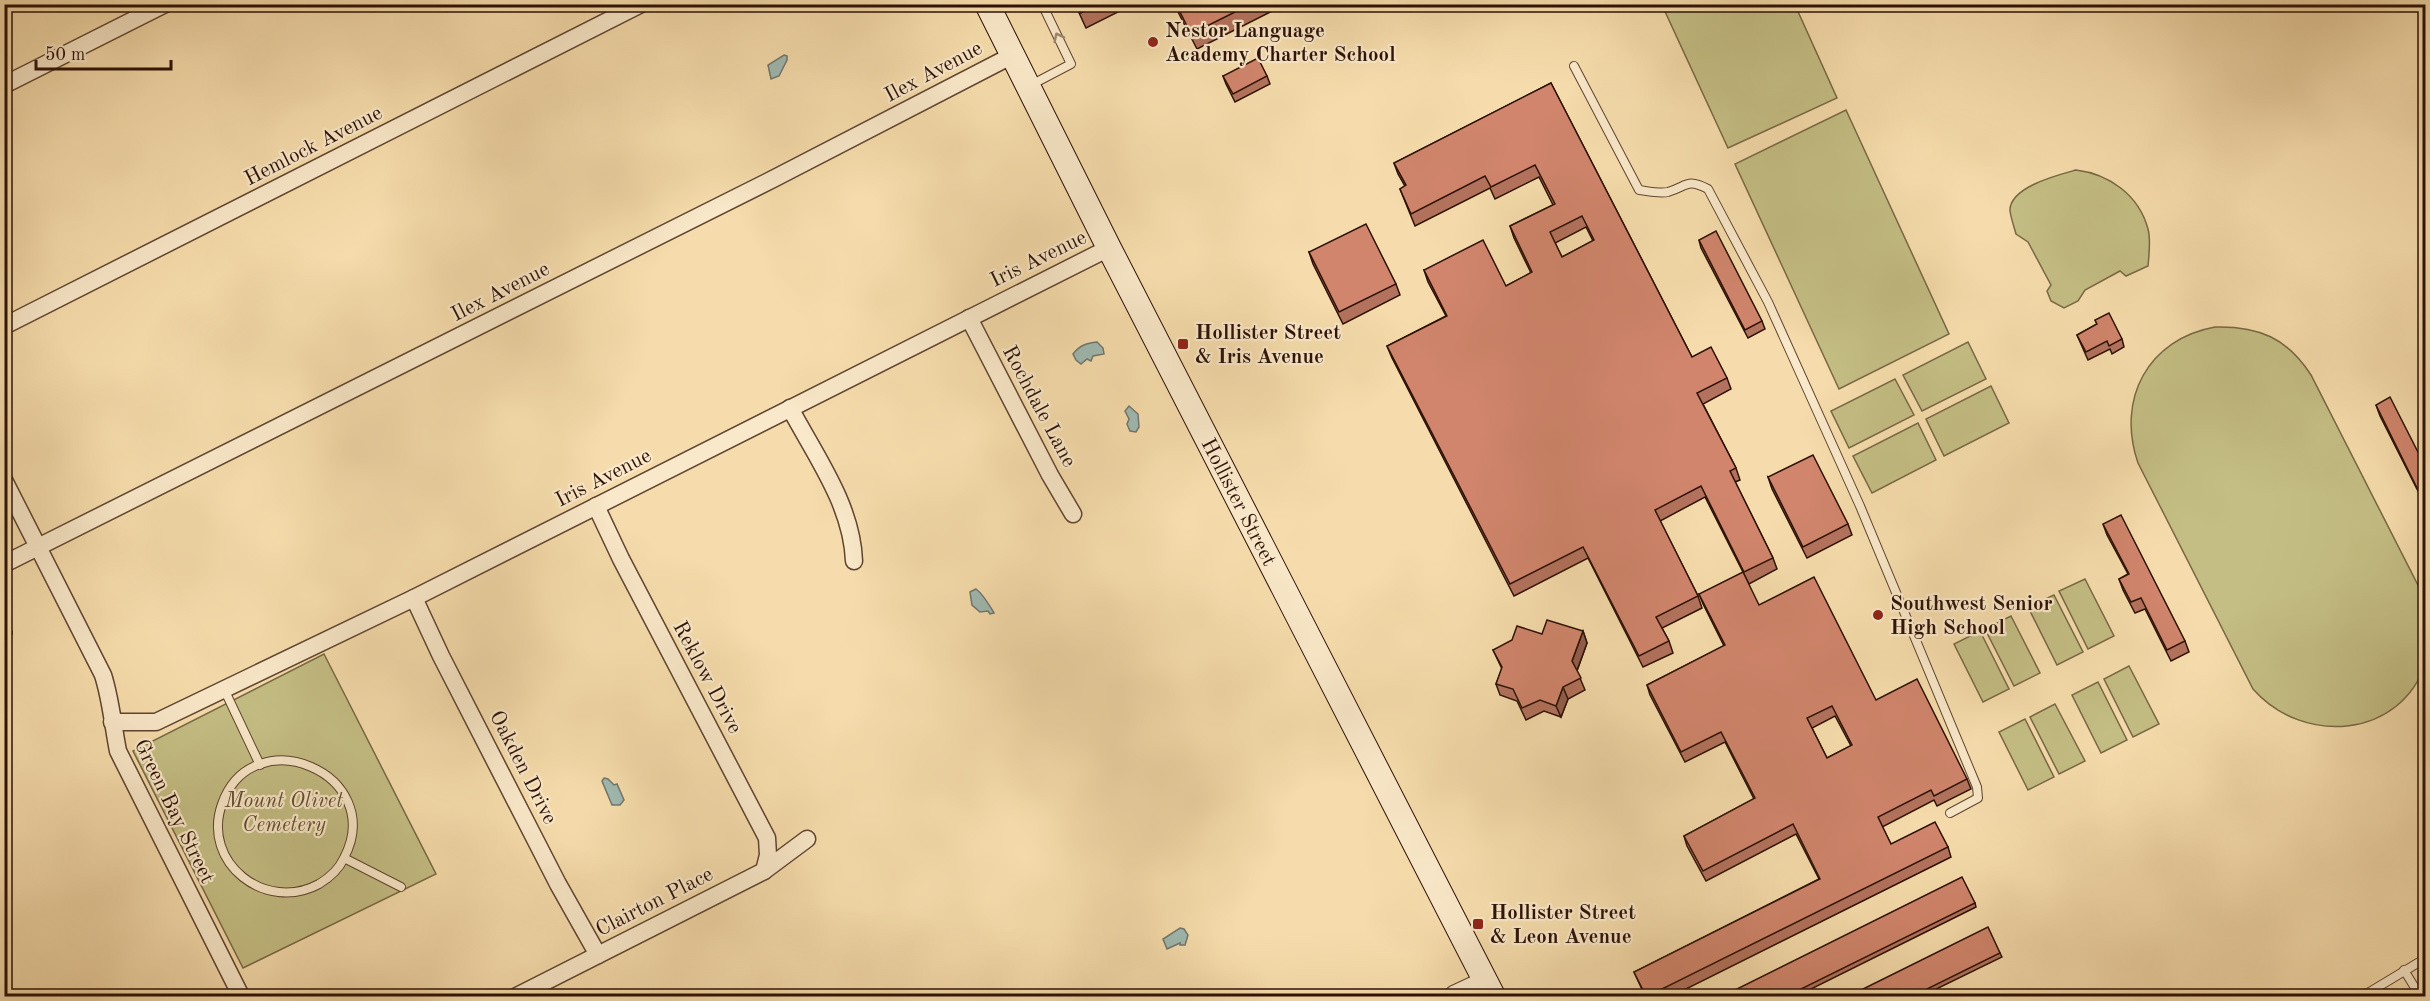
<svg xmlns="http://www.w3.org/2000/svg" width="2430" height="1001" font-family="'Old Standard TT',serif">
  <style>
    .green { fill: #c4be84; stroke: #786845; stroke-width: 1.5 }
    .water { fill: #9fbab2; stroke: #71766d; stroke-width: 1.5 }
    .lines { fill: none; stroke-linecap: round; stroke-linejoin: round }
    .service-casing { stroke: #5f4430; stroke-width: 10 }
    .minor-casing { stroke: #5f4430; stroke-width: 19 }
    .tertiary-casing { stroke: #5f4430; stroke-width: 23 }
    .secondary-casing { stroke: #2d1106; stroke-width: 26 }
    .service { stroke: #f9e8c9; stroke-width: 8 }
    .minor { stroke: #f9e8c9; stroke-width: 16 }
    .tertiary { stroke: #f9e8c9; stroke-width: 21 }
    .secondary { stroke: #f9e8c9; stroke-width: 24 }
    .wall { fill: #b3725d; stroke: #2d1106; stroke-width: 1.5; fill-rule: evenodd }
    .shaded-wall { fill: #925d4c; stroke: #2d1106; stroke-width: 1.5 }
    .building { fill: #d0856c; stroke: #2d1106; stroke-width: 1.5; fill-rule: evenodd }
    .oneway { stroke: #9d8771 }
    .poi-dot { fill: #8f2418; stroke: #f9e8c9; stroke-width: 2 }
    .labels { text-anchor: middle; stroke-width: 4.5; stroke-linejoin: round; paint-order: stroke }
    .poi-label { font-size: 21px; font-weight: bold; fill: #2d1106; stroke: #f9e8c9; text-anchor: start }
    .street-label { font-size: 21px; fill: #2d1106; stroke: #f9e8c9 }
    .park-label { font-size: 21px; font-style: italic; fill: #624e32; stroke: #f9e8c9 }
  </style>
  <rect width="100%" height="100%" fill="#f6dcac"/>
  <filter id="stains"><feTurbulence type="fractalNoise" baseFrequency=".00333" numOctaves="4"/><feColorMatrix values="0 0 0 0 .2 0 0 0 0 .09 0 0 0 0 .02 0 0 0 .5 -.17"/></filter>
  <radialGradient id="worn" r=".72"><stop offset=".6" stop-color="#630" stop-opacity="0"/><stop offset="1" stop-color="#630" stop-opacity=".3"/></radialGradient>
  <g class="green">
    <path d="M1662,5h133l42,93 -109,50z"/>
    <path d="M1846,110l103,224 -110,55 -104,-225z"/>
    <path d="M2076,170c33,4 63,25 72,59 3,11 1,25 0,37l-22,10 -6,-5 -35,19 -7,11 -14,7 -13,-7 -4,-10 4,-6 -23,-43 -12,-8c-2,-7 -5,-16 -6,-23 -1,-24 48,-36 66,-41z"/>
    <path d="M2215,327c44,-1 72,11 96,48l114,224 1,63c-25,77 -123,84 -173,27l-115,-226c-22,-64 10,-124 77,-136z"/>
    <path d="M1968,342l18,37 -64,32 -19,-36z"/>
    <path d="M1895,379l19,36 -65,33 -18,-37z"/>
    <path d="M1991,386l18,37 -65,33 -18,-37z"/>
    <path d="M1918,423l18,37 -64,33 -19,-37z"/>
    <path d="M2085,579l29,57 -26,13 -29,-58z"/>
    <path d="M2054,595l29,57 -26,13 -29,-58z"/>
    <path d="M2011,616l29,57 -26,13 -29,-57z"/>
    <path d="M1980,631l29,58 -26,13 -29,-58z"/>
    <path d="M324,654l112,220 -193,94 -110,-217z"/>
    <path d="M2129,666l30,58 -26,13 -29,-58z"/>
    <path d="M2098,682l29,58 -26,13 -29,-58z"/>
    <path d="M2055,704l30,57 -26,13 -29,-57z"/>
    <path d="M2025,719l29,58 -26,13 -29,-58z"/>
  </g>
  <g class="water">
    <path d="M784,55l3,1v4l-8,16 -8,3 -3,-14z"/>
    <path d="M1097,342l6,6 1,6 -11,2 -2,5 -4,-2 -6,5 -5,-4 -3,-6c7,-9 14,-11 24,-12z"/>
    <path d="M1129,406l9,8 1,13 -3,5 -6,-1 -3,-7 2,-5 -4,-8z"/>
    <path d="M976,589c8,6 13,16 18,24l-4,1 -2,-3 -8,1 -8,-7 -2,-13z"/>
    <path d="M604,778l4,1 6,6 3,-1 7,16 -4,5h-8l-10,-24z"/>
    <path d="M1180,928l4,1 4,6 -3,10h-5v-2l-13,6 -4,-10z"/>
  </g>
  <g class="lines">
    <defs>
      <g id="service">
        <path d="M1574,66l65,124c8,1 21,4 29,2 20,-6 18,-14 40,-3l60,113 92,204 117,281 1,11 -28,15"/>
        <path d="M1029,86l42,-22 -29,-60"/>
        <path d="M4,626l4,7"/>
        <path d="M224,689l36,76"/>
        <path d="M344,858c-5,11 -15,20 -25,26 -53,29 -118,-21 -97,-80 31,-87 166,-30 122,54l57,29"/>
        <path d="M2404,970l16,26"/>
        <path d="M2363,996l63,-38"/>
      </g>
      <g id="minor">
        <path d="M4,85l161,-81"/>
        <path d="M969,318l81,157 23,39"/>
        <path d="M4,326l637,-322"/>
        <path d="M790,408c25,47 62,97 64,153"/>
        <path d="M4,480l99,195c8,25 10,51 15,76l123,245"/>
        <path d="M596,506l25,53 146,279 1,17 -4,16"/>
        <path d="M4,564l769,-385 240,-124"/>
        <path d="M414,598l27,58 117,228 40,71"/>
        <path d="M112,722h44l258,-124 695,-350"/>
        <path d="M517,996l247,-125 43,-32"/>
      </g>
      <path id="tertiary" d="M1455,996l30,-14"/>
      <g id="secondary">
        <path id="s1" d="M987,4l122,244 384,748"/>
      </g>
    </defs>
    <use href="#service" class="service-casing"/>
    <use href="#minor" class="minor-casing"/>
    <use href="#tertiary" class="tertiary-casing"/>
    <use href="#secondary" class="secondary-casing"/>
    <use href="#service" class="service"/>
    <use href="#minor" class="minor"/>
    <use href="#tertiary" class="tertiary"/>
    <use href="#secondary" class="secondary"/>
  </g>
  <g class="wall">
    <path d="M1075,4h54l1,2 -44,22z"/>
    <path d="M1174,4h112l-89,45z"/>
    <path d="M1223,76h44l3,8 -35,18 -9,-18z"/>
    <path d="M1551,83l141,274 35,21 4,11 -28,15 33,64 4,12 -5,2 38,76 4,11 -28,15 -44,-87 -45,24 38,75 4,12 -40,20 7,13 4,12 -30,14 -55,-109 -74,38 -122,-238 -5,-12 59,-30 -18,-34 -4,-12 82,16 25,-13 -17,-35 -4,-12 43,-21 -14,-28 -44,22 -5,-11 -75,38 -15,-37 5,-3 -7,-12 -4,-11zM1586,227l7,14 -31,16 -7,-14z"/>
    <path d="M1699,240l63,81 3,8 -17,9 -47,-90z"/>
    <path d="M1309,252l87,32 4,11 -57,29 -30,-60z"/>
    <path d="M2095,320l27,19 2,8 -12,7 -2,-5 -22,11 -11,-25 20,-11z"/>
    <path d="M2376,405l50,63v39l-46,-91z"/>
    <path d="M1768,477l80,47 4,11 -45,23 -35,-69z"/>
    <path d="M2103,524l82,117 4,11 -18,9 -26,-52 -10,4 -12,-23 -4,-11 9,-5 -21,-39z"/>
    <path d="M1699,594l60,11 117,95 91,79 4,10 -34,17 -3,-6 -52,27 9,17 57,3 3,10 -279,139h-27l-11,-24 185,-93 -23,-45 -90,47 -19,-35 -3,-10 70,-37 -29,-57 -40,20 -35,-67 -3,-10 77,-39 -21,-42zM1835,716l16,30 -24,12 -15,-30z"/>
    <path d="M1583,631l4,12 -10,28 8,19 -17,9 -7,18 -17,-6 -18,9 -9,-19 -17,-6 -4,-11 6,-15 -9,-19 49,-16z"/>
    <path d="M1975,903l1,4 -179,89h-74z"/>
    <path d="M2000,953l2,4 -80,39h-73z"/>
  </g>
  <g class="shaded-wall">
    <path d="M1583,631l4,12 -11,30 -4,-12z"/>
    <path d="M1563,687l5,12 -7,18 -5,-11z"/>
  </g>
  <g class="building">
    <path d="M1077,4h20l-16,9z"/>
    <path d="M1176,4h75l-60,30z"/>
    <path d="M1258,58l9,18 -34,18 -10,-18z"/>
    <path d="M1551,83l141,274 19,-10 16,31 -30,15 39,75 -6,3 43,87 -29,14 -43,-86 -46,24 43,86 -42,21 13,24 -30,15 -56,-109 -73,37 -123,-238 60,-30 -23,-46 59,-30 23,46 26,-14 -22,-46 45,-22 -20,-39 -44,22 -6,-11 -74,38 -11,-25 6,-4 -12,-22zM1582,216l12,24 -32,17 -12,-25z"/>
    <path d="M1366,224l30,60 -57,28 -30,-60z"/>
    <path d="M1716,231l46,90 -17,9 -46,-90z"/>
    <path d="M2109,313l13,26 -13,7 -2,-5 -21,11 -9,-17 20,-11 -2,-4z"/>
    <path d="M2390,397l36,71v31l-3,1 -47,-95z"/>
    <path d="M1813,455l35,69 -45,23 -35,-70z"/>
    <path d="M2121,515l64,126 -18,9 -26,-52 -10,4 -12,-23 10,-5 -26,-50z"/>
    <path d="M1743,572l16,33 55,-28 62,123 41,-21 50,100 -33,17 -3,-6 -53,27 13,27 44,-22 13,25 -300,149h-2l-12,-24 186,-93 -27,-55 -90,47 -19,-35 71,-38 -34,-66 -40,20 -34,-67 78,-40 -26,-51zM1832,706l20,39 -25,13 -20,-40z"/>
    <path d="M1547,620l36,11 -11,30 9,17 -18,9 -7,19 -16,-6 -18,8 -9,-19 -17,-5 6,-17 -9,-17 19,-10 5,-14 25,8z"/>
    <path d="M1962,877l13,26 -188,93h-64z"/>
    <path d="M1988,927l12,26 -87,43h-64z"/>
  </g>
  <defs><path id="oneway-chevron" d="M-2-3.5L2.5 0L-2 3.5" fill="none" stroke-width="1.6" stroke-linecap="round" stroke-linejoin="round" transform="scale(1.5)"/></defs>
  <use class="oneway" href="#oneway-chevron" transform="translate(1058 37) rotate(-116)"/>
  <g class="poi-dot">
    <circle cx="1153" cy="42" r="6"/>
    <rect x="1177" y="338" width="12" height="12" rx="3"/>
    <circle cx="1878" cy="615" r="6"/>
    <rect x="1472" y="918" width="12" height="12" rx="3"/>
  </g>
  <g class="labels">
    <g class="poi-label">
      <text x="1165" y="37">Nestor Language<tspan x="1165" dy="24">Academy Charter School</tspan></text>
      <text x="1195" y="339">Hollister Street<tspan x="1195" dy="24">&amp; Iris Avenue</tspan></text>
      <text x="1890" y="610">Southwest Senior<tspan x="1890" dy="24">High School</tspan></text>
      <text x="1490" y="919">Hollister Street<tspan x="1490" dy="24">&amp; Leon Avenue</tspan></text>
    </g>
    <g class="street-label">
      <text transform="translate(933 71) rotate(-28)" y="7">Ilex Avenue</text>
      <text transform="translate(313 145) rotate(-27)" y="7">Hemlock Avenue</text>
      <text transform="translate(1038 258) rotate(-26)" y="7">Iris Avenue</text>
      <text transform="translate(500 291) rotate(-27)" y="7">Ilex Avenue</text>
      <text transform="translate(1040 406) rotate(62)" y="7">Rochdale Lane</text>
      <text transform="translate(603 477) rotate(-27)" y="7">Iris Avenue</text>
      <text dy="7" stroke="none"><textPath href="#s1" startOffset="558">Hollister Street</textPath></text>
      <text transform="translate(708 677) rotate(62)" y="7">Reklow Drive</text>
      <text transform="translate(524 767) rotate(63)" y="7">Oakden Drive</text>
      <text transform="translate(175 811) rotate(64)" y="7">Green Bay Street</text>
      <text transform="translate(654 901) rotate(-27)" y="7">Clairton Place</text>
    </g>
    <g class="park-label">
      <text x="284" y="807">Mount Olivet<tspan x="284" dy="24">Cemetery</tspan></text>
    </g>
  </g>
  <rect width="2430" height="1001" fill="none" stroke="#f6dcac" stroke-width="24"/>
  <rect x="6" y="6" width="2418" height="989" fill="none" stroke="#2d1106" stroke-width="3"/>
  <rect x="12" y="12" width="2406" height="977" fill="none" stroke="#2d1106" stroke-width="1.5"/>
  <path d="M36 60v9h135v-9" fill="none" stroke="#2d1106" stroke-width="3"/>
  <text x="45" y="60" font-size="18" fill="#2d1106" stroke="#f9e8c9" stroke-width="4.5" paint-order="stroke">50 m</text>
  <rect width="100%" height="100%" filter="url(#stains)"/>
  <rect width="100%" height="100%" fill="url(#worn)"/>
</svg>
